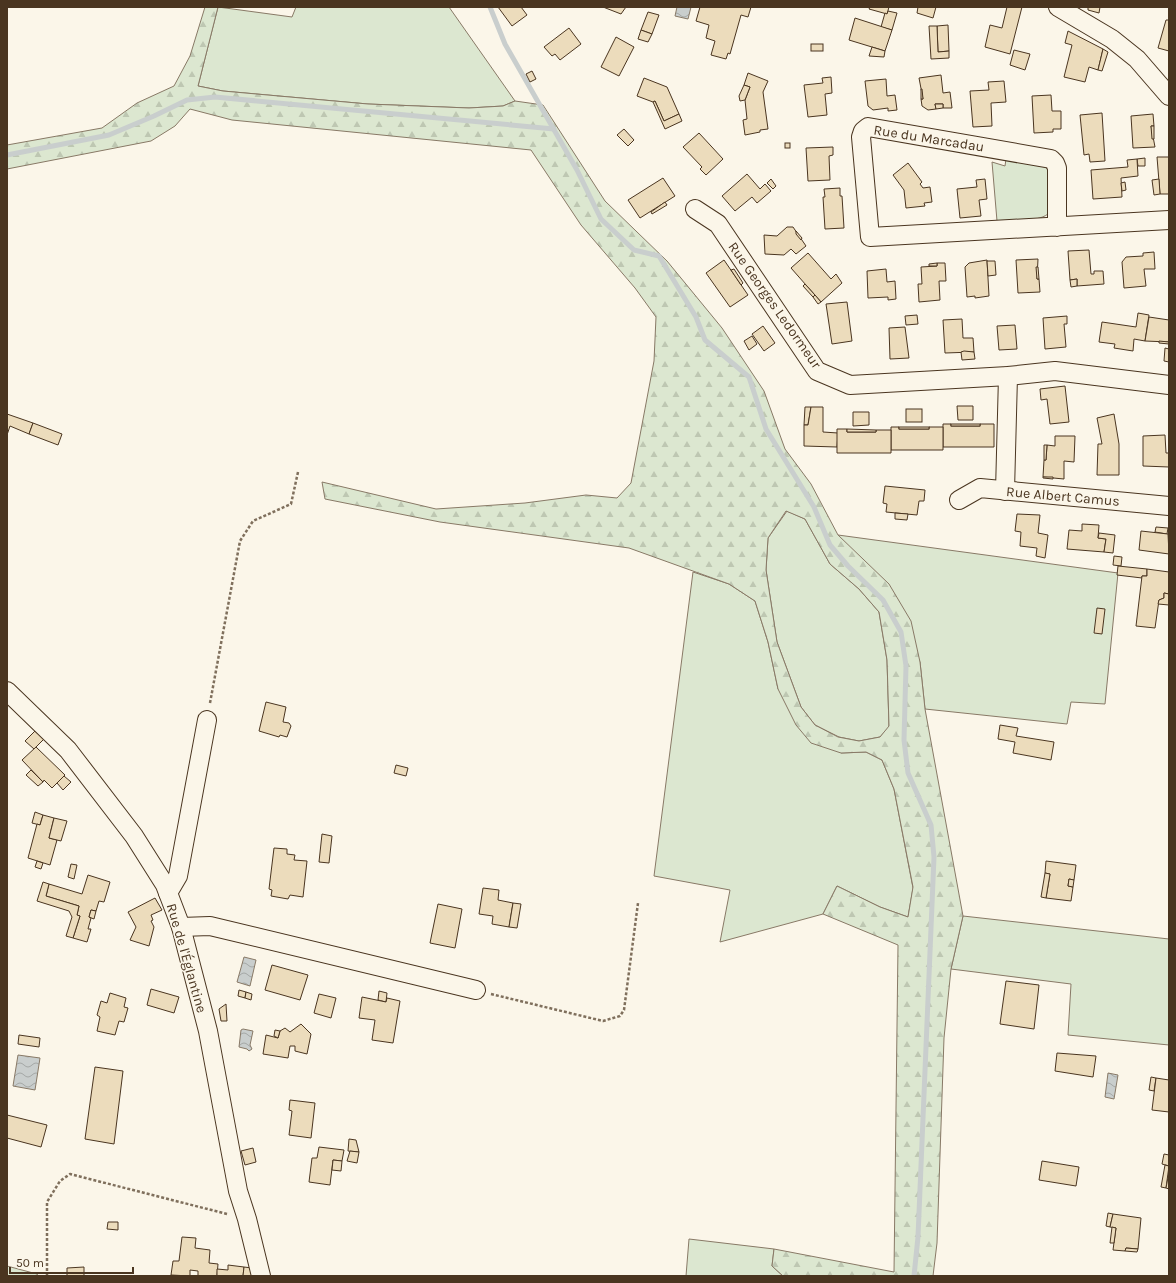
<svg xmlns="http://www.w3.org/2000/svg" width="1176" height="1283" font-family="Karla,sans-serif">
  <style>
    .grass { fill: #dce7d0; stroke: #887966 }
    .forest { fill: url(#forest-firs); stroke: #887966; fill-rule: evenodd }
    .water { fill: url(#water-waves); stroke: #887966 }
    .lines { fill: none; stroke-linecap: round; stroke-linejoin: round }
    .stream { stroke: #c9cecd; stroke-width: 5 }
    .building { fill: #ecdcbc; stroke: #4a3520 }
    .minor-casing { stroke: #4a3520; stroke-width: 20 }
    .path { stroke: #7f6f5c; stroke-width: 2.5; stroke-dasharray: 3 2; stroke-linecap: butt }
    .minor { stroke: #fbf6e9; stroke-width: 18 }
    .labels { text-anchor: middle; stroke-width: 3; stroke-linejoin: round; paint-order: stroke }
    .street-label { font-size: 14px; fill: #4a3520; stroke: #fbf6e9 }
  </style>
  <defs>
    <pattern id="forest-firs" width="22" height="20" patternUnits="userSpaceOnUse"><rect width="22" height="20" fill="#dce7d0"/><path d="M5 1l3.5 6h-7zM16 11l3.5 6h-7z" fill="#bec7b2"/></pattern>
    <pattern id="water-waves" width="16" height="10" patternUnits="userSpaceOnUse"><rect width="16" height="10" fill="#c9cecd"/><path d="M0 5q4-4 8 0t8 0" fill="none" stroke="#a5a8a6"/></pattern>
  </defs>
  <rect width="100%" height="100%" fill="#fbf6e9"/>
  <g class="grass">
    <path d="M218,7l74,10 4,-10h153l66,94 -12,5 -34,2 -101,-4 -145,-13 -25,-5z"/>
    <path d="M1006,159l39,8 4,3 1,42c-9,11 -39,8 -53,9l-5,-59 13,4z"/>
    <path d="M787,511l18,8 25,45 29,25 20,23 8,48 2,67 -9,10 -21,4 -20,-4 -24,-12 -14,-18 -24,-65 -11,-72 2,-32z"/>
    <path d="M838,535l280,38 -13,131 -34,-2 -4,22 -142,-15 -5,-47z"/>
    <path d="M693,572l36,12 26,17 13,41 10,47 63,64 25,-1 16,8 12,29 19,99 -5,29 -28,-10 -43,-21 -14,28 -103,28 10,-52 -76,-14z"/>
    <path d="M963,916l206,23v106l-101,-10 3,-51 -120,-15z"/>
    <path d="M689,1239l85,10 -2,17 11,10h-97z"/>
    <path d="M7,1266l30,8 1,2h-31z"/>
  </g>
  <path class="forest" d="M205,7h13l-20,79 25,5 145,13 101,4 34,-2 12,-5 28,4 62,96 62,60 55,67 42,63 21,58 26,35 27,51 51,49 22,37 9,41 5,47 38,207 -12,53 -7,69 -7,205 -4,33h-150l-11,-10 2,-17 120,23 4,-327 -75,-31 14,-28 43,21 28,10 5,-30 -19,-98 -12,-29 -16,-8 -25,1 -30,-10 -15,-18 -18,-36 -10,-47 -13,-41 -26,-17 -100,-36 -189,-26 -115,-23 -3,-17 114,27 89,-6 61,-8 31,3 14,-15 23,-122 2,-44 -21,-29 -54,-63 -50,-75 -299,-30 -42,-11 -15,17 -24,15 -144,28v-24l95,-17 35,-25 37,-17 16,-30zM786,511l19,8 25,45 29,25 20,23 8,48 2,66 -9,11 -21,4 -21,-4 -23,-12 -14,-18 -24,-65 -11,-72 2,-32z"/>
  <g class="water">
    <path d="M677,7h14l-3,12 -13,-3z"/>
    <path d="M244,957l12,3 -6,26 -13,-4z"/>
    <path d="M243,1029l10,2 -3,14 2,4 -3,2 -2,-2 -8,-2 2,-17z"/>
    <path d="M18,1055l22,3 -5,32 -22,-4z"/>
    <path d="M1108,1073l10,2 -4,24 -9,-2z"/>
  </g>
  <g class="lines">
    <g class="stream">
      <path d="M490,7l15,37 72,126 24,49 33,31 25,6 37,61 9,23 44,37 17,52 48,78 16,38 18,21 35,34 18,32 5,34 -2,74 4,33 23,52 3,32 -16,380 -4,39"/>
      <path d="M7,155l102,-20 45,-19 33,-16 28,-3 339,32"/>
    </g>
  </g>
  <g class="building">
    <path d="M498,7h23l6,8 -15,11z"/>
    <path d="M603,7h23l-5,7z"/>
    <path d="M700,7h51l-3,10 -7,-2 -11,39 -2,-1 -2,6 -15,-4 4,-14 -9,-3 3,-13 -13,-4z"/>
    <path d="M870,7h19l-2,7 -18,-5z"/>
    <path d="M918,7h18l-3,11 -16,-5z"/>
    <path d="M1007,7h15l-12,47 -25,-7 5,-22 12,3z"/>
    <path d="M1088,7h12l-1,6 -11,-3z"/>
    <path d="M888,11l9,2 -5,17 -11,-3 4,-14 2,1z"/>
    <path d="M648,12l11,3 -7,19 -11,-4z"/>
    <path d="M855,18l37,12 -7,21 -36,-11z"/>
    <path d="M1166,20h3v31l-11,-3z"/>
    <path d="M948,25l1,26 -11,1 -1,-26z"/>
    <path d="M929,26h8l1,26 11,-1v7l-18,1z"/>
    <path d="M569,28l12,16 -21,16 -5,-6 -3,2 -8,-9z"/>
    <path d="M641,30l11,4 -4,8 -10,-3z"/>
    <path d="M1068,31l35,18 -5,21 -9,-3 -4,15 -21,-5 8,-32 -7,-2z"/>
    <path d="M616,37l18,10 -15,29 -18,-9z"/>
    <rect x="811" y="44" width="12" height="7"/>
    <path d="M872,47l13,4 -1,6 -15,-1z"/>
    <path d="M1103,49l5,3 -6,19 -4,-1z"/>
    <path d="M1014,50l16,4 -5,16 -15,-5z"/>
    <path d="M532,71l4,8 -6,3 -4,-8z"/>
    <path d="M748,73l20,8 -5,11 5,37 -8,1v2l-15,3 -2,-15 4,-1 -2,-19 5,-13 -6,-2z"/>
    <path d="M941,75l2,18 7,-1 2,16h-9v-4h-8l1,5 -8,1 -6,-4 -1,-7h2l-4,-21z"/>
    <path d="M831,77l1,16 -7,1 2,21 -19,2 -4,-32 19,-2 -1,-5z"/>
    <path d="M644,78l23,9 12,27 -15,7 -9,-20 -2,1 -16,-6z"/>
    <path d="M886,79l1,17 8,-1 2,15 -9,1v-3l-15,2 -5,-4 -3,-25z"/>
    <path d="M1004,81l2,21 -15,1 1,23 -19,1 -3,-36 19,-1 -1,-8z"/>
    <path d="M744,85l6,2 -5,13 -5,1 -1,-5z"/>
    <path d="M921,89h1l1,10h-2z"/>
    <path d="M1051,95l1,16h9v18h-8v3l-19,1 -2,-37z"/>
    <path d="M655,101l9,20 15,-7 3,7 -17,8 -12,-27z"/>
    <path d="M935,104h8v4l-7,1z"/>
    <path d="M1102,113l3,48 -15,1 -1,-8 -5,1 -4,-40z"/>
    <path d="M1153,114l1,12h-3l4,21 -22,1 -2,-32z"/>
    <path d="M1151,126h3v13h-2z"/>
    <path d="M624,129l10,11 -6,6 -11,-11z"/>
    <path d="M699,133l24,26 -17,16 -6,-6 2,-2 -19,-20z"/>
    <rect x="785" y="143" width="5" height="5"/>
    <path d="M833,147v8l-4,1 1,24 -22,1 -2,-33z"/>
    <path d="M1157,157h12v37h-9z"/>
    <path d="M1145,158v8h-7l-1,-7z"/>
    <path d="M1137,159l1,17 -17,2 1,19 -29,2 -2,-29 37,-3 -1,-7z"/>
    <path d="M908,163l14,19 -2,2 3,4 7,-1 2,15 -8,1 1,3 -19,2 -2,-18 -11,-15z"/>
    <path d="M747,174l13,15 5,-5 6,7 -14,12 -5,-6 -17,14 -13,-15z"/>
    <path d="M663,178l12,18 -35,22 -12,-18z"/>
    <path d="M771,179l5,7 -3,3 -6,-6z"/>
    <path d="M985,179l2,20 -8,1 2,16 -21,2 -3,-29 20,-2 -1,-7z"/>
    <path d="M1159,179l1,15 -6,1 -2,-15z"/>
    <path d="M1125,182l1,8 -4,1 -1,-8z"/>
    <path d="M840,188v8h2l2,32 -19,1 -2,-32h2l-1,-8z"/>
    <path d="M665,202l2,3 -15,9 -1,-2z"/>
    <path d="M787,227h6l13,19 -10,8 -5,-5 -7,6 -19,-1 -1,-19 13,1z"/>
    <path d="M796,231l6,7 -1,2 -5,-6z"/>
    <path d="M1089,250l2,24h3v-3h9l1,13 -27,2v-7l-7,1 -2,-29z"/>
    <path d="M1154,252l1,17h-11l2,17 -22,2 -2,-26 4,-5 17,-1v-3z"/>
    <path d="M808,253l23,26 5,-5 6,9 -21,19 -30,-34z"/>
    <path d="M1038,259l-1,20h2l1,13 -22,1 -2,-33z"/>
    <path d="M724,260l24,35 -18,12 -24,-34z"/>
    <path d="M987,260l2,36 -14,2v-2l-8,1 -2,-30 4,-4z"/>
    <path d="M987,261h8l1,14 -8,1z"/>
    <path d="M937,263h8l1,18h-7l1,19 -21,2 -1,-18h4l-1,-17 16,-1z"/>
    <path d="M937,263v3h-8v-2z"/>
    <path d="M1036,267h2l1,12h-2z"/>
    <path d="M734,269l9,14 -2,2 -10,-15z"/>
    <path d="M886,269l1,13 8,-1 1,18 -8,1v-3l-20,1 -1,-27z"/>
    <path d="M1077,279v7l-6,1 -1,-7z"/>
    <path d="M805,284l10,11 -2,2 -10,-11z"/>
    <path d="M815,295l6,7 -3,2 -5,-7z"/>
    <path d="M847,302l5,39 -20,3 -6,-40z"/>
    <path d="M1138,313l11,2 -4,26 -11,-2 -1,12 -19,-3 1,-4 -16,-2 3,-20 34,5z"/>
    <path d="M917,315l1,9 -12,1 -1,-9z"/>
    <path d="M1067,316v8h-3l2,23 -21,2 -2,-31z"/>
    <path d="M1149,317l20,3v22l-24,-1z"/>
    <path d="M962,319l1,19h10l1,14 -29,1 -2,-33z"/>
    <path d="M1015,325l2,24 -18,1 -2,-24z"/>
    <path d="M763,326l12,17 -11,8 -12,-17z"/>
    <path d="M905,327l4,31 -19,1 -1,-31z"/>
    <path d="M752,336l5,8 -8,6 -5,-9z"/>
    <path d="M1159,341l10,1v2l-10,-1z"/>
    <path d="M1165,348l4,1v13l-5,-1z"/>
    <path d="M964,351l10,1 1,7 -13,1 -1,-8z"/>
    <path d="M1065,386l4,36 -19,2 -3,-25 -6,1 -1,-11z"/>
    <path d="M957,406h16v14h-15z"/>
    <path d="M805,407h6l-3,18h-4z"/>
    <path d="M811,407h12v25l15,1 -1,14 -33,-1v-21h4z"/>
    <rect x="906" y="409" width="16" height="13"/>
    <path d="M853,412h16v13l-16,1z"/>
    <path d="M7,414l26,9 -4,11 -19,-8 -3,9z"/>
    <path d="M1114,414l5,30v31h-22l1,-31h4l-5,-26z"/>
    <path d="M33,423l29,11 -4,11 -29,-11z"/>
    <path d="M943,424h8v2h29v-2h14v23h-51z"/>
    <rect x="951" y="424" width="29" height="2"/>
    <path d="M891,427h8v2h30v-2h14v23h-52z"/>
    <rect x="899" y="427" width="30" height="2"/>
    <path d="M837,429h10v3h29v-2h15v23h-54z"/>
    <path d="M847,429l29,1v2h-29z"/>
    <path d="M1165,435l1,18h3v14l-26,-1v-30z"/>
    <path d="M1055,436h20l-1,26 -10,-1v18l-21,-2 1,-17h2l1,-15 8,1z"/>
    <path d="M1044,445h3l-1,15h-2z"/>
    <path d="M1043,477h10v2l-10,-1z"/>
    <path d="M885,486l40,4 -1,11h-5l-2,14 -31,-3 1,-8 -4,-1z"/>
    <path d="M895,513l13,1 -1,6 -12,-1z"/>
    <path d="M1017,514l23,1 -2,18 10,2 -3,23 -9,-2 1,-8 -17,-2 1,-14 -6,-1z"/>
    <path d="M1082,524l17,1 -1,13 8,1 -2,13 -37,-3 2,-19 13,1z"/>
    <path d="M1156,527l12,1 -1,6 -12,-2z"/>
    <path d="M1141,531l27,3 1,20 -30,-4z"/>
    <path d="M1099,533l16,2 -2,18 -9,-1 2,-13 -8,-1z"/>
    <path d="M1114,556l8,1 -1,9 -8,-1z"/>
    <path d="M1118,566l29,3v7h-5v2l-25,-3z"/>
    <path d="M1147,569l22,3v22l-5,-1v5l-5,2 -4,28 -19,-2 6,-50h5z"/>
    <path d="M1164,593l5,1v11l-11,-1 1,-4 5,-2z"/>
    <path d="M1097,608l8,1 -3,25 -8,-1z"/>
    <path d="M266,702l20,5 -3,15 6,1 2,3 -4,11 -7,-2 -1,2 -20,-6z"/>
    <path d="M1000,725l18,3 -2,8 38,6 -3,18 -38,-7 2,-11 -17,-3z"/>
    <path d="M35,731l9,8 -10,10 -9,-8z"/>
    <path d="M36,747l29,28 -13,13 -8,-8 -1,2 -21,-22z"/>
    <path d="M396,765l12,3 -2,8 -12,-3z"/>
    <path d="M31,770l12,12 -5,4 -12,-11z"/>
    <path d="M64,776l7,6 -8,8 -6,-7z"/>
    <path d="M35,812l8,3 -3,10 -8,-2z"/>
    <path d="M43,815l11,3 -5,20 8,2 -7,25 -22,-7 9,-34 3,1z"/>
    <path d="M54,818l13,3 -6,20 -12,-3z"/>
    <path d="M322,834l10,2 -3,27 -10,-1z"/>
    <path d="M274,848l13,1v5l8,1 -1,5 13,1 -4,36 -13,-2 -2,4 -17,-3 1,-6 -3,-1z"/>
    <path d="M37,861l6,2 -2,6 -6,-2z"/>
    <path d="M1046,861l30,4 -2,15 -5,-1 -1,7 5,1 -2,14 -25,-3 4,-24 -5,-1z"/>
    <path d="M71,864l6,1 -3,14 -6,-2z"/>
    <path d="M1045,873l5,1 -4,24 -5,-1z"/>
    <path d="M88,875l22,7 -6,20 -5,-1 -3,10 -5,-1 -2,7 2,1 -3,11h3l-4,13 -14,-4 7,-22 -3,-1 2,-9 -33,-10 3,-12 33,10z"/>
    <path d="M1069,879l5,1 -1,7 -5,-1z"/>
    <path d="M43,882l6,2 -3,12 33,10 -2,9 3,1 -7,22 -7,-2 6,-19 -3,-6 -32,-10z"/>
    <path d="M483,888l16,2 -1,10 15,3 -4,24 -17,-3 1,-8 -14,-2z"/>
    <path d="M155,898l7,12 -11,5 2,5 -2,1 3,6 -5,19 -19,-6 6,-13 -8,-15z"/>
    <path d="M513,903l8,1 -4,24 -8,-1z"/>
    <path d="M438,904l24,5 -7,39 -25,-5z"/>
    <path d="M91,910l5,1 -2,8 -5,-2z"/>
    <path d="M272,965l36,10 -8,25 -35,-10z"/>
    <path d="M1006,981l33,4 -5,44 -34,-5z"/>
    <path d="M151,989l28,8 -5,16 -27,-8z"/>
    <path d="M239,990l7,2 -1,6 -7,-2z"/>
    <path d="M379,991l8,2 -1,9 -8,-2z"/>
    <path d="M246,992l6,2 -1,6 -6,-2z"/>
    <path d="M110,993l16,5 -2,9 4,1 -4,14 -5,-1 -4,14 -18,-4 3,-14 -3,-2 4,-14 6,2z"/>
    <path d="M319,994l17,4 -5,20 -17,-5z"/>
    <path d="M362,997l24,5 1,-4 13,3 -7,42 -21,-3 3,-20 -16,-2z"/>
    <path d="M226,1004l1,17h-6l-2,-12z"/>
    <path d="M301,1024l10,10 -4,20 -12,-3v-5h-5l-2,12 -25,-4 3,-19 12,3 2,-7 5,-3 5,4z"/>
    <path d="M275,1030l5,1 -2,7 -4,-2z"/>
    <path d="M19,1035l21,3 -1,9 -21,-3z"/>
    <path d="M1057,1053l39,3 -3,21 -38,-6z"/>
    <path d="M95,1067l28,4 -9,73 -29,-5z"/>
    <path d="M1151,1077l5,1 -2,13 -5,-1z"/>
    <path d="M1156,1078l13,2v32l-17,-2z"/>
    <path d="M290,1100l25,3 -4,35 -22,-3 3,-24 -3,-1z"/>
    <path d="M7,1115l40,10 -6,22 -34,-9z"/>
    <path d="M349,1139l7,1 3,12 -11,-1z"/>
    <path d="M319,1147l25,3 -2,11 -9,-1 -3,25 -21,-3 3,-24h5z"/>
    <path d="M253,1148l3,14 -11,3 -4,-14z"/>
    <path d="M350,1151l9,1 -2,11 -10,-2z"/>
    <path d="M1164,1154l5,1v11l-7,-2z"/>
    <path d="M333,1160l9,1 -1,10 -9,-1z"/>
    <path d="M1042,1161l37,6 -3,19 -37,-6z"/>
    <path d="M1165,1165l4,1 -3,22 -5,-1z"/>
    <path d="M1169,1172v17l-3,-1z"/>
    <path d="M1108,1213l5,1 -3,13 -4,-1z"/>
    <path d="M1113,1214l28,4 -3,31 -12,-1 -1,3 -12,-1 3,-22 -6,-1z"/>
    <path d="M108,1222h10v8l-11,-1z"/>
    <path d="M1112,1227l4,1 -2,15h-4z"/>
    <path d="M182,1237l14,1 -1,10 15,2 -1,13 9,1 -1,12h-19v-5l-8,-1v6l-19,-1 2,-14h6z"/>
    <path d="M1126,1248l12,1 -1,3 -12,-1z"/>
    <path d="M228,1265l16,2 -1,9h-26v-7l11,1z"/>
    <path d="M84,1267v9h-17v-8z"/>
    <path d="M244,1267l8,1 1,8h-10z"/>
  </g>
  <g class="lines">
    <defs>
      <g id="minor">
        <path d="M1058,7l54,32 25,20 32,37"/>
        <path d="M695,209l23,15 99,147 33,14 158,-9 47,-5 114,14"/>
        <path d="M1057,227v-59l-2,-5 -4,-4 -183,-32 -5,4 -2,6 9,100 299,-17"/>
        <path d="M1005,491l3,-115"/>
        <path d="M959,500l21,-12 189,18"/>
        <path d="M7,691l61,59 66,86 31,49 16,42 27,104 30,160 9,28 14,57"/>
        <path d="M168,893l10,-17 29,-156"/>
        <path d="M181,927l29,-1 266,64"/>
      </g>
    </defs>
    <use href="#minor" class="minor-casing"/>
    <g class="path">
      <path d="M210,703l30,-162 13,-20 38,-17 7,-32"/>
      <path d="M491,994l112,27 17,-5 4,-6 14,-107"/>
      <path d="M47,1276v-74l13,-21 10,-7 157,40"/>
    </g>
    <use href="#minor" class="minor"/>
  </g>
  <g class="labels">
    <g class="street-label">
      <text transform="translate(929 138) rotate(9)" y="5">Rue du Marcadau</text>
      <text transform="translate(775 305) rotate(55)" y="5">Rue Georges Ledormeur</text>
      <text transform="translate(1063 496) rotate(5)" y="5">Rue Albert Camus</text>
      <text transform="translate(187 958) rotate(74)" y="5">Rue de l'Églantine</text>
    </g>
  </g>
  <rect width="1176" height="1283" fill="none" stroke="#4a3520" stroke-width="16"/>
  <path d="M10 1267v6h123v-6" fill="none" stroke="#4a3520" stroke-width="2"/>
  <text x="16" y="1267" font-size="12" fill="#4a3520" stroke="#fbf6e9" stroke-width="3" paint-order="stroke">50 m</text>
</svg>
